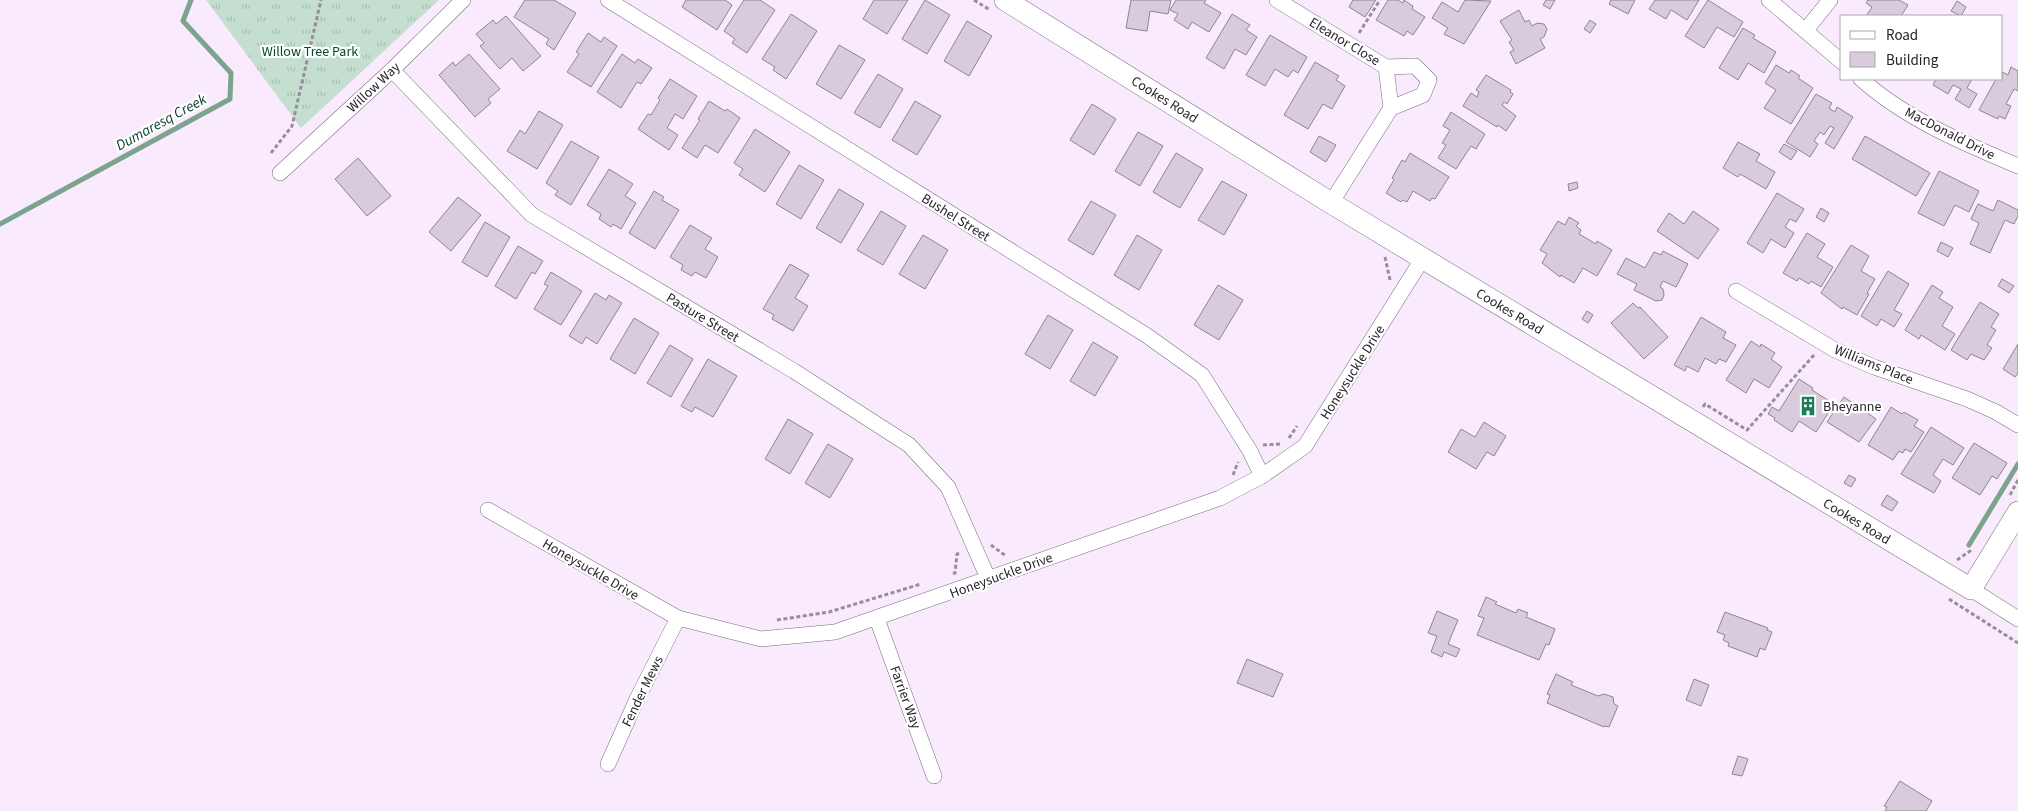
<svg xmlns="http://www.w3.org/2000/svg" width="2018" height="811" font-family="'Source Sans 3',sans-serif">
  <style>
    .grass { fill: url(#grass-tufts) }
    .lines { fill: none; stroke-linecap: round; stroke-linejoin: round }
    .stream { stroke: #7ca38e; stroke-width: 5 }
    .building { fill: #d8cbdc; stroke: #908494 }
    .street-casing { stroke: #796d7c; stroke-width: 16 }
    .secondary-casing { stroke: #796d7c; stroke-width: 22 }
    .path { stroke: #988e9b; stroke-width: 3; stroke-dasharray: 4 2.5; stroke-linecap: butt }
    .street { stroke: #fff; stroke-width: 15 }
    .secondary { stroke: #fff; stroke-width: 21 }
    .labels { text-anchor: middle; stroke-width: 4.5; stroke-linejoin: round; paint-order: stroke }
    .street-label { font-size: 14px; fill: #28242a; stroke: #fff }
    .park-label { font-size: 14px; fill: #004b2f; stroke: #fff }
    .poi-label { font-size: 14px; fill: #28242a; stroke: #fff; text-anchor: start }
    .water-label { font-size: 15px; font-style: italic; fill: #063c26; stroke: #fff }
  </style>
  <defs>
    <pattern id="grass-tufts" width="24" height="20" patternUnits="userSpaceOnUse" patternTransform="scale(1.25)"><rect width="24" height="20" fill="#c4dfd0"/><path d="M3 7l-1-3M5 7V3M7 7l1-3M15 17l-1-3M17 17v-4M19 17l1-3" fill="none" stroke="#a8bfb3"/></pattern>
  </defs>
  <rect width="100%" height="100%" fill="#f9ebfd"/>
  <path class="grass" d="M206,0h233l-138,128z"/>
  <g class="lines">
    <g class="stream">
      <path d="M0,224l230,-125 1,-26 -48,-52 8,-21"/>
      <path d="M1969,545l49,-81"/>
    </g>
  </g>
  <g class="building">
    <path d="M525,0h29l22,13 -22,37 -8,-6 3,-5 -35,-22z"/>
    <path d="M686,0h39l7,5 -15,25 -35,-23z"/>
    <path d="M744,0h16l15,10 -28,43 -15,-10 3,-4 -11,-8z"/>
    <path d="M874,0h34l-21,34 -24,-15z"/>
    <path d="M925,0l25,15 -23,39 -25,-15z"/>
    <path d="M1131,0h40l-3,14 -18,-3 -3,20 -21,-3z"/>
    <path d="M1176,0h30l-2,3 17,10 -12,19 -17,-10 -4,7 -14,-9 4,-6 -8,-4z"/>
    <path d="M1353,0h23l-11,17 -16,-10z"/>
    <path d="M1388,0h10l5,3 1,-3 9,6 -1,3 13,8 -12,18 -6,-4 -3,5 -28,-16z"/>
    <path d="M1465,0l26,1 -27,43 -20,-10 4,-6 -16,-10 10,-16 16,10z"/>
    <path d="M1546,0h9l-5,9 -7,-4z"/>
    <path d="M1611,0h24l-7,14 -19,-10z"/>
    <path d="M1655,0h44l-12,20 -16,-10 -5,9 -17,-10z"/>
    <path d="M1708,0l35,22 -9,15 -17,-10 -13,21 -19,-12z"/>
    <path d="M1868,0h31l9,5 -7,11h-35l6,-9 -6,-4z"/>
    <path d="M1957,1l9,6 -5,9 -10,-5z"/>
    <path d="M1519,10l6,12 4,-2 3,6 5,-3 7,1 3,5 -3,8 -4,2 5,9 -29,16 -6,-12 4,-2 -5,-8 3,-2 -12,-19z"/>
    <path d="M791,14l26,17 -31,48 -13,-9 2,-3 -13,-8z"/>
    <path d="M1232,14l18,11 -4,5 11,7 -11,18 -11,-6 -11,20 -18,-11z"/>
    <path d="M506,16l35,40 -18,15 -11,-13 -12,11 -20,-23 4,-3 -8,-9 17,-14 3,4z"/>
    <path d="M1590,20l6,4 -6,9 -6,-4z"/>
    <path d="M967,21l25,15 -23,40 -25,-15z"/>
    <path d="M1743,28l12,7 -2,3 23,14 -12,21 -16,-10 -10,17 -19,-12z"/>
    <path d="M588,33l13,9 3,-5 13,9 -26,41 -24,-15 12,-18 -3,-2z"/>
    <path d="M1270,35l37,22 -9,16 -5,-3 -5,7 -13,-8 -10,17 -19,-11z"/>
    <path d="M839,45l26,15 -24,39 -25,-15z"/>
    <path d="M469,54l31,35 -12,10 3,4 -16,14 -36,-42 14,-13 2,4z"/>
    <path d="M622,54l13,9 3,-4 14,9 -11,16 -4,-2 -16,26 -24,-16z"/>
    <path d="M1315,62l24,14 -3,4 9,6 -13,23 -9,-5 -15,25 -24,-14z"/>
    <path d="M1776,65l13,8 2,-3 9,6 -2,2 15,10 -22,36 -27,-16 12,-18 -11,-7z"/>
    <path d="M2011,67l7,4v20l-4,-2 -8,15 5,2 -6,13 -6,-3 -1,3 -19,-9 17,-31h6v-7l6,3z"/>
    <path d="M878,74l25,15 -23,39 -26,-15z"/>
    <path d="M1486,75l25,15 -1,2 3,2 -6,10 -3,-2 -2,3 14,11 -10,15 -8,-6 -1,2 -34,-21 8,-13 6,4 2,-5 -3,-2z"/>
    <path d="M670,79l27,17 -14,23 -8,-5 -8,14 11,7 -9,15 -31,-21 10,-15 3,1 9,-15 -2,-2z"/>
    <path d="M1936,79h36l-5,9 10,6 -8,14 -14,-9 6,-10 -8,-4 -5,9 -15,-9z"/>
    <path d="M1816,94l16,9 -3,5 6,4 2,-5 16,10 -19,32 -9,-6 9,-15 -4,-2 -6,9 -4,-3 -6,9 4,3 -8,13 -24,-15z"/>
    <path d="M709,101l16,10 2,-2 13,9 -22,35 -13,-8 -8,13 -15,-10 18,-28 -2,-1z"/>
    <path d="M915,101l26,15 -24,39 -25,-15z"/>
    <path d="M1092,104l24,15 -22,36 -24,-15z"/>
    <path d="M539,111l24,14 -26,44 -30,-18 13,-21 5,4z"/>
    <path d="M1451,112l34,22 -9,15 -5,-3 -15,23 -18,-11 8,-13 -4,-2 8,-13 -7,-4z"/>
    <path d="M755,129l35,23 -25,40 -26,-17 4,-6 -9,-6z"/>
    <path d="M1138,132l25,14 -23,40 -25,-15z"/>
    <path d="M1319,136l17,9 -10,17 -16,-10z"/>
    <path d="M1865,136l65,37 -14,23 -64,-37z"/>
    <path d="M571,141l28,16 -28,48 -16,-10 3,-4 -12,-8z"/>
    <path d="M1738,142l22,12 -4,7 19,11 -9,17 -26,-15 -2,3 -15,-9z"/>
    <path d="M1784,144l13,7 -6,9 -12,-8z"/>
    <path d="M1176,153l27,16 -23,39 -27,-16z"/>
    <path d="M1410,153l39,24 -14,22 -3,-1 -2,3 -17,-10 -6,11 -4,-2 -2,2 -15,-9 8,-13 -2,-2 10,-18 3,2z"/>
    <path d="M358,158l33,38 -24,20 -32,-37z"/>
    <path d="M799,165l25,15 -23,39 -25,-15z"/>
    <path d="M609,169l24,15 -8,12 11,7 -15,26 -8,-5 -2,3 -12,-8 2,-5 -14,-9z"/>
    <path d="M1939,171l40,20 -10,21 -14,-7 -11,21 -26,-13z"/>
    <path d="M1222,181l25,14 -23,40 -26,-15z"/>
    <path d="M1577,182l1,6 -9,3 -1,-7z"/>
    <path d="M839,189l25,15 -23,39 -25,-15z"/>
    <path d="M654,191l10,6 -2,3 17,10 -24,39 -26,-16z"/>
    <path d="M1777,193l27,16 -8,13 -6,-3 -5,8 9,6 -9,15 -14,-9 -8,14 -16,-10z"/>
    <path d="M458,197l23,18 -30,36 -22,-19z"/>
    <path d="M1998,200l20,10v6l-4,8 -9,-4 -15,33 -20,-9 9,-21 -8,-4 7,-15 15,7z"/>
    <path d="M1091,201l25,14 -23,40 -25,-15z"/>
    <path d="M1821,208l8,5 -5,9 -8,-5z"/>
    <path d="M881,211l25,15 -23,39 -26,-15z"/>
    <path d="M1693,211l26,18 -21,30 -41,-28 12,-18 15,11z"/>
    <path d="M1569,217l10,6 -3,3 5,4 -2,4 17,10 1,-3 15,9 -15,26 -14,-8 -9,15 -13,-8 -1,2 -18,-14 5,-9 -7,-4 18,-29 7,4z"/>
    <path d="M485,222l25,15 -23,40 -25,-15z"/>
    <path d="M690,225l22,13 -7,11 13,8 -12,21 -11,-6 -3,4 -11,-6 2,-5 -13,-8z"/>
    <path d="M1807,233l18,11 -8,13 16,10 -12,20 -10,-6 -2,3 -10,-6 -2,3 -14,-8z"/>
    <path d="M923,235l25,15 -23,39 -26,-15z"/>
    <path d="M1137,235l25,15 -23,40 -25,-15z"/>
    <path d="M1941,242l12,6 -5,9 -11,-6z"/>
    <path d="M1851,245l18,11 -8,15 14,8 -8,14 2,1 -12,21 -14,-8 -1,2 -21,-16z"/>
    <path d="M518,246l25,15 -8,13 -3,-2 -16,27 -21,-13z"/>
    <path d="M1663,251l25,13 -12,23 -13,-6 -3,6 3,2 1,6 -2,5 -6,1 -22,-11 3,-6 -20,-10 9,-16 19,10 9,-16 7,3z"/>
    <path d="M790,264l19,11 -14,23 13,8 -15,25 -21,-12 2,-4 -11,-6z"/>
    <path d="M1888,271l21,13 -15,26 8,4 -8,13 -13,-8 -4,7 -16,-10z"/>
    <path d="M551,272l31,19 -21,34 -27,-16 14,-23 -4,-2z"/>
    <path d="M2002,279l12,7 -5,7 -11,-7z"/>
    <path d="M1218,285l25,15 -24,40 -25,-15z"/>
    <path d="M1932,285l11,7 -4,6 14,9 -11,19 13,8 -10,16 -24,-15 -2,4 -14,-9z"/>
    <path d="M595,293l11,7 3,-5 13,8 -25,41 -11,-7 -4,7 -13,-8z"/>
    <path d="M1980,302l19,12 -8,13 5,3 -9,15 5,3 -8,12 -13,-6 -4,6 -16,-10z"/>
    <path d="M1633,303l5,5 2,-1 28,30 -24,22 -33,-36z"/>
    <path d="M1587,311l6,4 -5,8 -6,-4z"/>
    <path d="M1048,315l25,15 -23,39 -25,-15z"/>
    <path d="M1701,317l25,15 -3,6 13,7 -10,17 -7,-3 -3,5 -11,-6 -7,14 -11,-6 -2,5 -11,-6z"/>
    <path d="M634,318l25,15 -24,41 -25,-15z"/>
    <path d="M1751,341l9,6 1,-3 14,9 -4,6 11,8 -13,21 -15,-9 -8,14 -20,-13z"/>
    <path d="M1093,342l25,15 -23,39 -25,-15z"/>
    <path d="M2018,344v29l-3,4 -12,-8z"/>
    <path d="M670,345l23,14 -22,38 -24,-14z"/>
    <path d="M708,359l29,17 -24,41 -18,-10 -3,5 -11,-6z"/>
    <path d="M1799,379l14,9 -1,2 22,14 -18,28 -17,-11 -7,11 -18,-12 1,-2 -7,-4 4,-7 7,4z"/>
    <path d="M1844,397l32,22 -17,23 -32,-20z"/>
    <path d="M1891,407l11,7 2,-2 14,8 -4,6 10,6 -13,20 -6,-3 -2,4 -4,-2 -6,9 -25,-15z"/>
    <path d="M788,419l25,15 -23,40 -25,-15z"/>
    <path d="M1484,422l22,14 -12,20 -7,-4 -11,17 -28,-17 13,-23 14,8z"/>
    <path d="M1931,427l33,21 -11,17 -10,-6 -10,16 8,6 -7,12 -33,-19z"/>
    <path d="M1974,443l33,20 -10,16 -5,-3 -12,19 -28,-17z"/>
    <path d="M828,444l25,15 -23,39 -25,-15z"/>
    <path d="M1849,475l7,4 -5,8 -7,-4z"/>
    <path d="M1887,495l11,7 -6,9 -11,-6z"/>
    <path d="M1486,597l11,5 -2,2 21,9 2,-4 10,4 -2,4 29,12 -6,16 -3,-1 -7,16 -62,-25 7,-17 -6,-2z"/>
    <path d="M1437,611l21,9 -10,24 12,5 -4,8 -12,-5 -2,5 -11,-5 6,-16 -9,-3z"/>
    <path d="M1725,612l43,16 -1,2 5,2 -7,18 -5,-2 -3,9 -29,-11 1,-3 -6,-3 2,-5 -8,-3z"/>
    <path d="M1247,659l36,15 -10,23 -36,-14z"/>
    <path d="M1556,674l17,8 -2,3 27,11 6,-2 9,3 1,7 4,2 -9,21 -4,-1 -1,1 -57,-24 3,-8 -3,-1z"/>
    <path d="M1694,679l15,6 -8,21 -15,-6z"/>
    <path d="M1738,756l10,3 -6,17 -10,-2z"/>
    <path d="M1900,781l32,20 -6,10h-41l2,-4 -3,-1z"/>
  </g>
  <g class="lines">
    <defs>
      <g id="street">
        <path d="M608,0l538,335 56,40 48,76 12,25"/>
        <path d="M1277,0l109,67 29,-1 14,14 -6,15 -32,13 -60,95"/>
        <path d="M1769,0l73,62"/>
        <path d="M1806,30l24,-30"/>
        <path d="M1386,67l5,41"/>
        <path d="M392,70l140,145 262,156 115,74 39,42 40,91"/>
        <path d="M1861,79c45,40 102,64 157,87"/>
        <path d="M280,173l112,-103 71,-70"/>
        <path d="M1736,291l99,59 39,17 93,32 29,13 22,13"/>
        <path d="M488,510l190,108 83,21 74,-7 385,-134 42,-22 43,-30 118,-188"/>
        <path d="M1971,589l47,30"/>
        <path d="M877,619l57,157"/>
        <path d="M608,764l29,-65 41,-81"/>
      </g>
      <path id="secondary" d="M1005,0l326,203 640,386 47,-77"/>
    </defs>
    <use href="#street" class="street-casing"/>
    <use href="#secondary" class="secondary-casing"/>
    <g class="path">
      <path d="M974,0l16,10"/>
      <path d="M1359,33l21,-33"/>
      <path d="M271,153l21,-27 29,-126"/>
      <path d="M1385,257l5,23"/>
      <path d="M1703,407l2,-3 42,26 67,-75"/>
      <path d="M1289,438l8,-12"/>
      <path d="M1263,445l18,-1"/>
      <path d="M1233,475l5,-13"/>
      <path d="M2010,495l8,-15"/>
      <path d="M991,545l15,11"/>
      <path d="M1957,560l16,-11"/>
      <path d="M953,574l2,-1 2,-19 4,-1"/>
      <path d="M1949,599l69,44"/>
      <path d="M777,620l52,-8 92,-28"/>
    </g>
    <use href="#street" class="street"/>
    <use href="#secondary" class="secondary"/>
  </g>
  <defs>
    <symbol id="building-bare" viewBox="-9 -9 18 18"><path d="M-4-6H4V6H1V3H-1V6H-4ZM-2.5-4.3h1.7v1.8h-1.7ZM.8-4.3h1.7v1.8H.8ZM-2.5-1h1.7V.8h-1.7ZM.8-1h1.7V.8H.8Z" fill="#1d7e57" stroke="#fff" stroke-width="2.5" paint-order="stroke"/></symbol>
  </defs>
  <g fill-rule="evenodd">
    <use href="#building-bare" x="1794" y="392" width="28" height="28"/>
  </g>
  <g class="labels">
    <g class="street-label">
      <text transform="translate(1345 41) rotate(31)" y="5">Eleanor Close</text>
      <text transform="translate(373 87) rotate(-43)" y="5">Willow Way</text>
      <text transform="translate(1165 99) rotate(32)" y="5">Cookes Road</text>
      <text transform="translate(1950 133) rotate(27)" y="5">MacDonald Drive</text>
      <text transform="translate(956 217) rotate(32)" y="5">Bushel Street</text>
      <text transform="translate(1510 311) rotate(31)" y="5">Cookes Road</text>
      <text transform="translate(703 317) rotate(31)" y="5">Pasture Street</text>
      <text transform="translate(1874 364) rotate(22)" y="5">Williams Place</text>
      <text transform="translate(1352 372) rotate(-58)" y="5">Honeysuckle Drive</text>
      <text transform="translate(1857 521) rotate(31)" y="5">Cookes Road</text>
      <text transform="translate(591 569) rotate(30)" y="5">Honeysuckle Drive</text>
      <text transform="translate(1001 575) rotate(-20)" y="5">Honeysuckle Drive</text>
      <text transform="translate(642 691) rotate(-64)" y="5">Fender Mews</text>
      <text transform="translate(906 697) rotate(70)" y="5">Farrier Way</text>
    </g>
    <g class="park-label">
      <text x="310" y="56">Willow Tree Park</text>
    </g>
    <g class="poi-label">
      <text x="1823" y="411">Bheyanne</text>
    </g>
    <g class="water-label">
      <text transform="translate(161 122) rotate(-29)" y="5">Dumaresq Creek</text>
    </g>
  </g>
  <rect x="1840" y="15" width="162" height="65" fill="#ffffff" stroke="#a9a7aa"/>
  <rect x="1850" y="31" width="25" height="8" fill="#ffffff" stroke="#a9a7aa"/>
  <text x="1886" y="40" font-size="15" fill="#28242a">Road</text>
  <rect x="1850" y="52" width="25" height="15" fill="#d8cbdc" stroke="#a9a7aa"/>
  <text x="1886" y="65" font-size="15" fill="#28242a">Building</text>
</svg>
